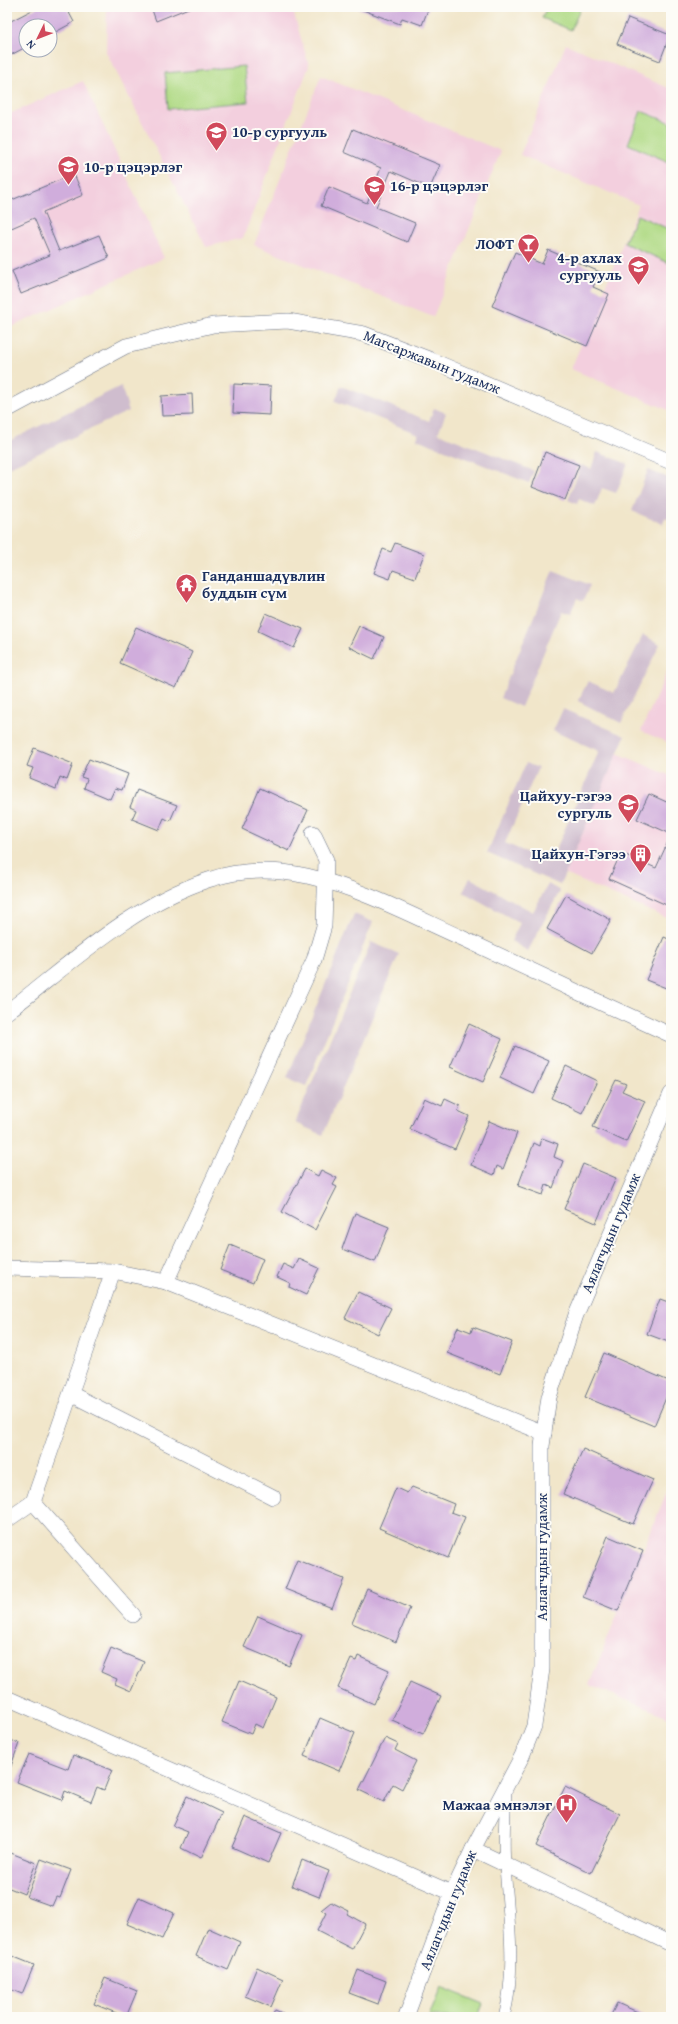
<svg xmlns="http://www.w3.org/2000/svg" width="678" height="2024" font-family="'Gentium Book Plus',serif">
  <style>
    .built { fill: #f3cfde }
    .industrial { fill: #cfbdce }
    .green { fill: #b0da85; stroke: #668472 }
    .building { fill: #d0addc }
    .lines { fill: none; stroke-linecap: round; stroke-linejoin: round }
    .pedestrian-casing { stroke: #666f84; stroke-width: 12 }
    .minor-casing { stroke: #666f84; stroke-width: 16 }
    .pedestrian { stroke: #fff; stroke-width: 11 }
    .minor { stroke: #fff; stroke-width: 15 }
    .labels { text-anchor: middle; stroke-width: 4; stroke-linejoin: round; paint-order: stroke }
    .poi-label { font-size: 15px; font-weight: bold; fill: #1b2f5e; stroke: #fdfcf7; text-anchor: end }
    .street-label { font-size: 15px; fill: #1b2f5e; stroke: #fdfcf7 }
  </style>
  <rect width="100%" height="100%" fill="#fdfcf7"/>
  <filter id="ink" filterUnits="userSpaceOnUse"><feTurbulence type="fractalNoise" baseFrequency=".025" numOctaves="2"/><feDisplacementMap in="SourceGraphic" scale="8" xChannelSelector="R" yChannelSelector="G"/><feConvolveMatrix kernelMatrix="1 2 1 2 8 2 1 2 1" color-interpolation-filters="sRGB"/></filter>
  <filter id="wash" filterUnits="userSpaceOnUse"><feTurbulence type="fractalNoise" baseFrequency=".012" numOctaves="4" result="noise"/><feDisplacementMap in="SourceGraphic" scale="16" xChannelSelector="R" yChannelSelector="G"/><feGaussianBlur stdDeviation="0.9" result="paint"/><feColorMatrix in="noise" values="0 0 0 0 0 0 0 0 0 0 0 0 0 0 0 0 0 1.4 0 .05"/><feComposite in="paint" operator="in"/></filter>
  <g filter="url(#wash)">
    <rect width="100%" height="100%" fill="#f1e6ca"/>
    <g class="built">
      <path d="M107,7h185l17,59 -66,172 -37,9 -100,-195z"/>
      <path d="M566,44l105,45v322l-100,-42 68,-164 -119,-50z"/>
      <path d="M321,76l180,75 -68,166 -179,-72z"/>
      <path d="M83,81l81,177 -157,71v-214z"/>
      <path d="M671,663v81l-30,-13z"/>
      <path d="M617,753l54,23v144l-106,-46z"/>
      <path d="M671,1481v237l-82,-33z"/>
    </g>
    <g class="industrial">
      <path d="M121,386l8,25 -122,57v-26z"/>
      <path d="M341,386l88,35 5,-13 12,5 -8,20 96,38 -5,12 -112,-44 1,-5 -83,-33z"/>
      <path d="M597,452l31,12 -12,29 -14,-5 -7,18 -16,-7 -2,5 -9,-4 13,-35 10,4z"/>
      <path d="M648,470l23,9v41l-6,-2 -2,6 -31,-13z"/>
      <path d="M553,570l37,15 -7,16 -6,-3 -7,16 -9,-3 -40,96 -21,-9z"/>
      <path d="M643,635l17,9 -39,79 -43,-22 10,-20 26,12z"/>
      <path d="M563,709l62,27 -65,149 -73,-32 39,-90 12,5 -33,75 45,20 49,-112 -46,-20z"/>
      <path d="M470,878l63,34 15,-28 12,7 -32,60 -17,-10 9,-18 -57,-31z"/>
      <path d="M354,914l19,8 -67,164 -19,-8z"/>
      <path d="M371,942l28,12 -76,181 -28,-12z"/>
    </g>
    <g class="green">
      <path d="M547,7h34l-10,23 -29,-12z"/>
      <path d="M244,66l4,36 -80,7 -3,-36z"/>
      <path d="M641,111l30,12v40l-43,-19z"/>
      <path d="M637,215l34,15v34l-47,-21z"/>
      <path d="M441,1987l42,17 -5,13h-49z"/>
    </g>
    <g id="blocks">
      <g class="building">
        <path d="M38,7h28l8,15 -24,13v-9h-24v21l-19,10v-34z"/>
        <path d="M151,7h40l-35,14z"/>
        <path d="M355,7h74l-7,18 -20,-7 -2,6z"/>
        <path d="M628,18l42,17 -10,26 -43,-17z"/>
        <path d="M353,129l87,36 -10,23 -39,-17 -15,36 39,16 -8,19 -86,-36 8,-19 38,16 14,-35 -37,-16z"/>
        <path d="M74,174l9,21 -40,17 16,39 40,-16 10,23 -88,36 -9,-23 38,-16 -16,-37 -27,12v-28z"/>
        <path d="M548,250l52,22 -7,15 16,7 -22,52 -95,-40 23,-54 27,12z"/>
        <path d="M234,384l37,2 -1,29 -37,-2z"/>
        <path d="M192,394l1,21 -31,1 -1,-20z"/>
        <path d="M545,452l34,13 -14,35 -33,-13z"/>
        <path d="M395,543l29,11 -9,24 -22,-8 -3,9 -16,-6 9,-24 8,3z"/>
        <path d="M266,613l37,16 -9,19 -36,-17z"/>
        <path d="M359,626l25,11 -10,22 -25,-12z"/>
        <path d="M136,627l56,25 -16,36 -56,-25z"/>
        <path d="M34,748l39,16 -6,16 -7,-3 -4,12 -27,-11 4,-10 -6,-2z"/>
        <path d="M89,759l39,15 -6,16 -7,-2 -5,11 -26,-11 3,-9 -6,-2z"/>
        <path d="M260,788l48,22 -19,41 -47,-22z"/>
        <path d="M137,790l40,15 -7,16 -6,-3 -5,12 -27,-11 4,-9 -6,-3z"/>
        <path d="M649,794l22,10v30l-34,-15z"/>
        <path d="M671,835v72l-62,-28 12,-26 35,15z"/>
        <path d="M566,895l45,25 -19,33 -45,-24z"/>
        <path d="M664,937l7,3v50l-25,-10z"/>
        <path d="M469,1024l33,15 -19,43 -33,-15z"/>
        <path d="M515,1046l34,15 -15,33 -34,-16z"/>
        <path d="M566,1066l31,15 -15,32 -31,-15z"/>
        <path d="M616,1080l10,4 -4,7 23,10 -19,41 -33,-15z"/>
        <path d="M424,1098l18,8 3,-7 15,7 -2,5 11,5 -14,33 -45,-20z"/>
        <path d="M489,1121l28,12 -14,36 -6,-3 -3,9 -23,-10z"/>
        <path d="M542,1138l16,6 -4,13 9,4 -10,27 -7,-3 -3,10 -25,-9 16,-43 6,3z"/>
        <path d="M583,1164l33,14 -20,45 -32,-14z"/>
        <path d="M305,1169l13,7 3,-6 16,8 -4,7 4,2 -22,43 -33,-18z"/>
        <path d="M355,1213l34,14 -14,35 -33,-13z"/>
        <path d="M230,1245l33,14 -10,24 -33,-13z"/>
        <path d="M299,1259l20,9 -13,27 -17,-8 1,-4 -13,-6 6,-13 11,5z"/>
        <path d="M358,1292l33,16 -13,26 -33,-16z"/>
        <path d="M660,1299l11,4v40l-24,-9z"/>
        <path d="M458,1327l13,5 2,-5 39,15 -12,32 -53,-21z"/>
        <path d="M604,1353l67,29v4l-17,40 -69,-29z"/>
        <path d="M583,1449l70,31 -20,44 -70,-30z"/>
        <path d="M412,1487l42,17 -3,8 14,5 -17,41 -69,-30 17,-40 11,5z"/>
        <path d="M608,1536l35,15 -25,60 -35,-14z"/>
        <path d="M297,1560l47,19 -12,29 -47,-19z"/>
        <path d="M367,1589l43,19 -14,34 -44,-19z"/>
        <path d="M258,1616l44,19 -13,31 -45,-19z"/>
        <path d="M111,1648l33,14 -13,29 -16,-7 2,-5 -16,-7z"/>
        <path d="M358,1656l31,14 -15,34 -36,-16 13,-29 5,2z"/>
        <path d="M239,1681l37,16 -13,31 -8,-4 -4,10 -29,-12z"/>
        <path d="M410,1682l31,14 -18,38 -31,-14z"/>
        <path d="M320,1718l35,15 -16,38 -35,-15z"/>
        <path d="M385,1738l13,6 -3,6 21,11 -14,28 -9,-5 -9,18 -25,-12z"/>
        <path d="M7,1739l12,4 -9,26 -3,-1z"/>
        <path d="M29,1754l39,15 5,-14 39,15 -8,20 -7,-3 -6,15 -26,-11 -3,9 -45,-18z"/>
        <path d="M565,1787l55,27 -29,59 -55,-27z"/>
        <path d="M187,1796l35,17 -21,45 -20,-10 7,-16 -15,-6z"/>
        <path d="M245,1817l36,16 -13,30 -36,-16z"/>
        <path d="M11,1853l25,10 -12,31 -17,-7v-26z"/>
        <path d="M41,1859l30,11 -11,28 -4,-1 -4,9 -25,-9z"/>
        <path d="M302,1860l27,11 -10,26 -27,-11z"/>
        <path d="M139,1897l35,16 -12,26 -35,-15z"/>
        <path d="M331,1902l18,9 -2,3 18,10 -13,25 -35,-18 9,-18 -5,-3z"/>
        <path d="M208,1928l32,14 -12,28 -32,-14z"/>
        <path d="M7,1954l27,11 -12,29 -15,-6z"/>
        <path d="M257,1967l26,12 -12,28 -26,-11z"/>
        <path d="M358,1970l28,11 -8,23 -29,-11z"/>
        <path d="M105,1978l32,13 -11,26 -32,-13z"/>
        <path d="M617,2003l32,14h-39z"/>
        <path d="M275,2010l17,7h-20z"/>
      </g>
    </g>
  </g>
  <g filter="url(#ink)">
    <use href="#blocks" fill-opacity="0" stroke="#666f84" stroke-width="1"/>
    <g class="lines">
      <defs>
        <path id="pedestrian" d="M504,2017c13,-49 4,-102 1,-152 -2,-25 0,-51 1,-76"/>
        <g id="minor">
          <path d="M7,410l119,-64 87,-21 75,-4 76,13 67,26 240,102"/>
          <path d="M313,833l13,27 -2,66 -10,34 -148,322 378,151"/>
          <path d="M7,1012c63,-48 125,-107 201,-132 32,-11 67,-11 99,-4 53,12 106,40 155,62 70,33 139,65 209,97"/>
          <path d="M7,1268l106,3 -80,231 100,113"/>
          <path d="M113,1271l53,11"/>
          <path d="M71,1394l202,103"/>
          <path d="M7,1520l26,-18"/>
          <path d="M7,1698l445,195"/>
          <path d="M473,1849l198,95"/>
          <path d="M406,2017l46,-124 21,-44 49,-93 12,-30 8,-57v-223l7,-49 27,-82 95,-221"/>
        </g>
      </defs>
      <use href="#pedestrian" class="pedestrian-casing"/>
      <use href="#minor" class="minor-casing"/>
      <use href="#pedestrian" class="pedestrian"/>
      <use href="#minor" class="minor"/>
    </g>
  </g>
  <defs>
    <symbol id="school-pin" viewBox="-11 -11 22 30"><path d="M0 17L-7.5 6A9.5 9.5 0 1 1 7.5 6Z" fill="#d1495b" stroke="#fdfcf7"/><path d="M0-5L7-2L0 1L-7-2ZM-4 1L0 2.5L4 1V4Q0 6-4 4Z" fill="#fff"/></symbol>
    <symbol id="bar-pin" viewBox="-11 -11 22 30"><path d="M0 17L-7.5 6A9.5 9.5 0 1 1 7.5 6Z" fill="#d1495b" stroke="#fdfcf7"/><path d="M-6-5H6L.8 .8V4.5H3.5V6h-7V4.5H-.8V.8Z" fill="#fff"/></symbol>
    <symbol id="temple-pin" viewBox="-11 -11 22 30"><path d="M0 17L-7.5 6A9.5 9.5 0 1 1 7.5 6Z" fill="#d1495b" stroke="#fdfcf7"/><path d="M0-6L5-2H3V0L6.5 2.5H4V6H1.5V3h-3V6H-4V2.5H-6.5L-3 0V-2H-5Z" fill="#fff"/></symbol>
    <symbol id="building-pin" viewBox="-11 -11 22 30"><path d="M0 17L-7.5 6A9.5 9.5 0 1 1 7.5 6Z" fill="#d1495b" stroke="#fdfcf7"/><path d="M-4-6H4V6H1V3H-1V6H-4ZM-2.5-4.3h1.7v1.8h-1.7ZM.8-4.3h1.7v1.8H.8ZM-2.5-1h1.7V.8h-1.7ZM.8-1h1.7V.8H.8Z" fill="#fff"/></symbol>
    <symbol id="hospital-pin" viewBox="-11 -11 22 30"><path d="M0 17L-7.5 6A9.5 9.5 0 1 1 7.5 6Z" fill="#d1495b" stroke="#fdfcf7"/><path d="M-5-5h3v3.5h4V-5h3V5h-3V1.5h-4V5h-3Z" fill="#fff"/></symbol>
  </defs>
  <g fill-rule="evenodd">
    <use href="#school-pin" x="204" y="120" width="25" height="34"/>
    <use href="#school-pin" x="56" y="154" width="25" height="34"/>
    <use href="#school-pin" x="362" y="174" width="25" height="34"/>
    <use href="#bar-pin" x="516" y="232" width="25" height="34"/>
    <use href="#school-pin" x="626" y="254" width="25" height="34"/>
    <use href="#temple-pin" x="174" y="572" width="25" height="34"/>
    <use href="#school-pin" x="616" y="792" width="25" height="34"/>
    <use href="#building-pin" x="628" y="842" width="25" height="34"/>
    <use href="#hospital-pin" x="554" y="1792" width="25" height="34"/>
  </g>
  <g class="labels">
    <g class="poi-label">
      <text x="232" y="137" text-anchor="start">10-р сургууль</text>
      <text x="84" y="172" text-anchor="start">10-р цэцэрлэг</text>
      <text x="390" y="191" text-anchor="start">16-р цэцэрлэг</text>
      <text x="514" y="249">ЛОФТ</text>
      <text x="622" y="263">4-р ахлах<tspan x="622" dy="17">сургууль</tspan></text>
      <text x="202" y="581" text-anchor="start">Ганданшадүвлин<tspan x="202" dy="17">буддын сүм</tspan></text>
      <text x="612" y="801">Цайхуу-гэгээ<tspan x="612" dy="17">сургуль</tspan></text>
      <text x="626" y="859">Цайхун-Гэгээ</text>
      <text x="552" y="1810">Maжаа эмнэлэг</text>
    </g>
    <g class="street-label">
      <text transform="translate(432 362) rotate(22)" y="5">Магсаржавын гудамж</text>
      <text transform="translate(611 1233) rotate(-67)" y="5">Аялагчдын гудамж</text>
      <text transform="translate(542 1557) rotate(-90)" y="5">Аялагчдын гудамж</text>
      <text transform="translate(448 1910) rotate(-68)" y="5">Аялагчдын гудамж</text>
    </g>
  </g>
  <rect width="678" height="2024" fill="none" stroke="#fdfcf7" stroke-width="24"/>
  <g transform="translate(38 38) rotate(227)"><circle r="19" fill="#fdfcf7" stroke="#a3aaba"/>
  <path d="M0-3L7 15L0 10L-7 15Z" fill="#d1495b"/>
  <text y="-6" font-size="11" font-weight="bold" text-anchor="middle" fill="#1b2f5e">N</text>
  </g>
</svg>
